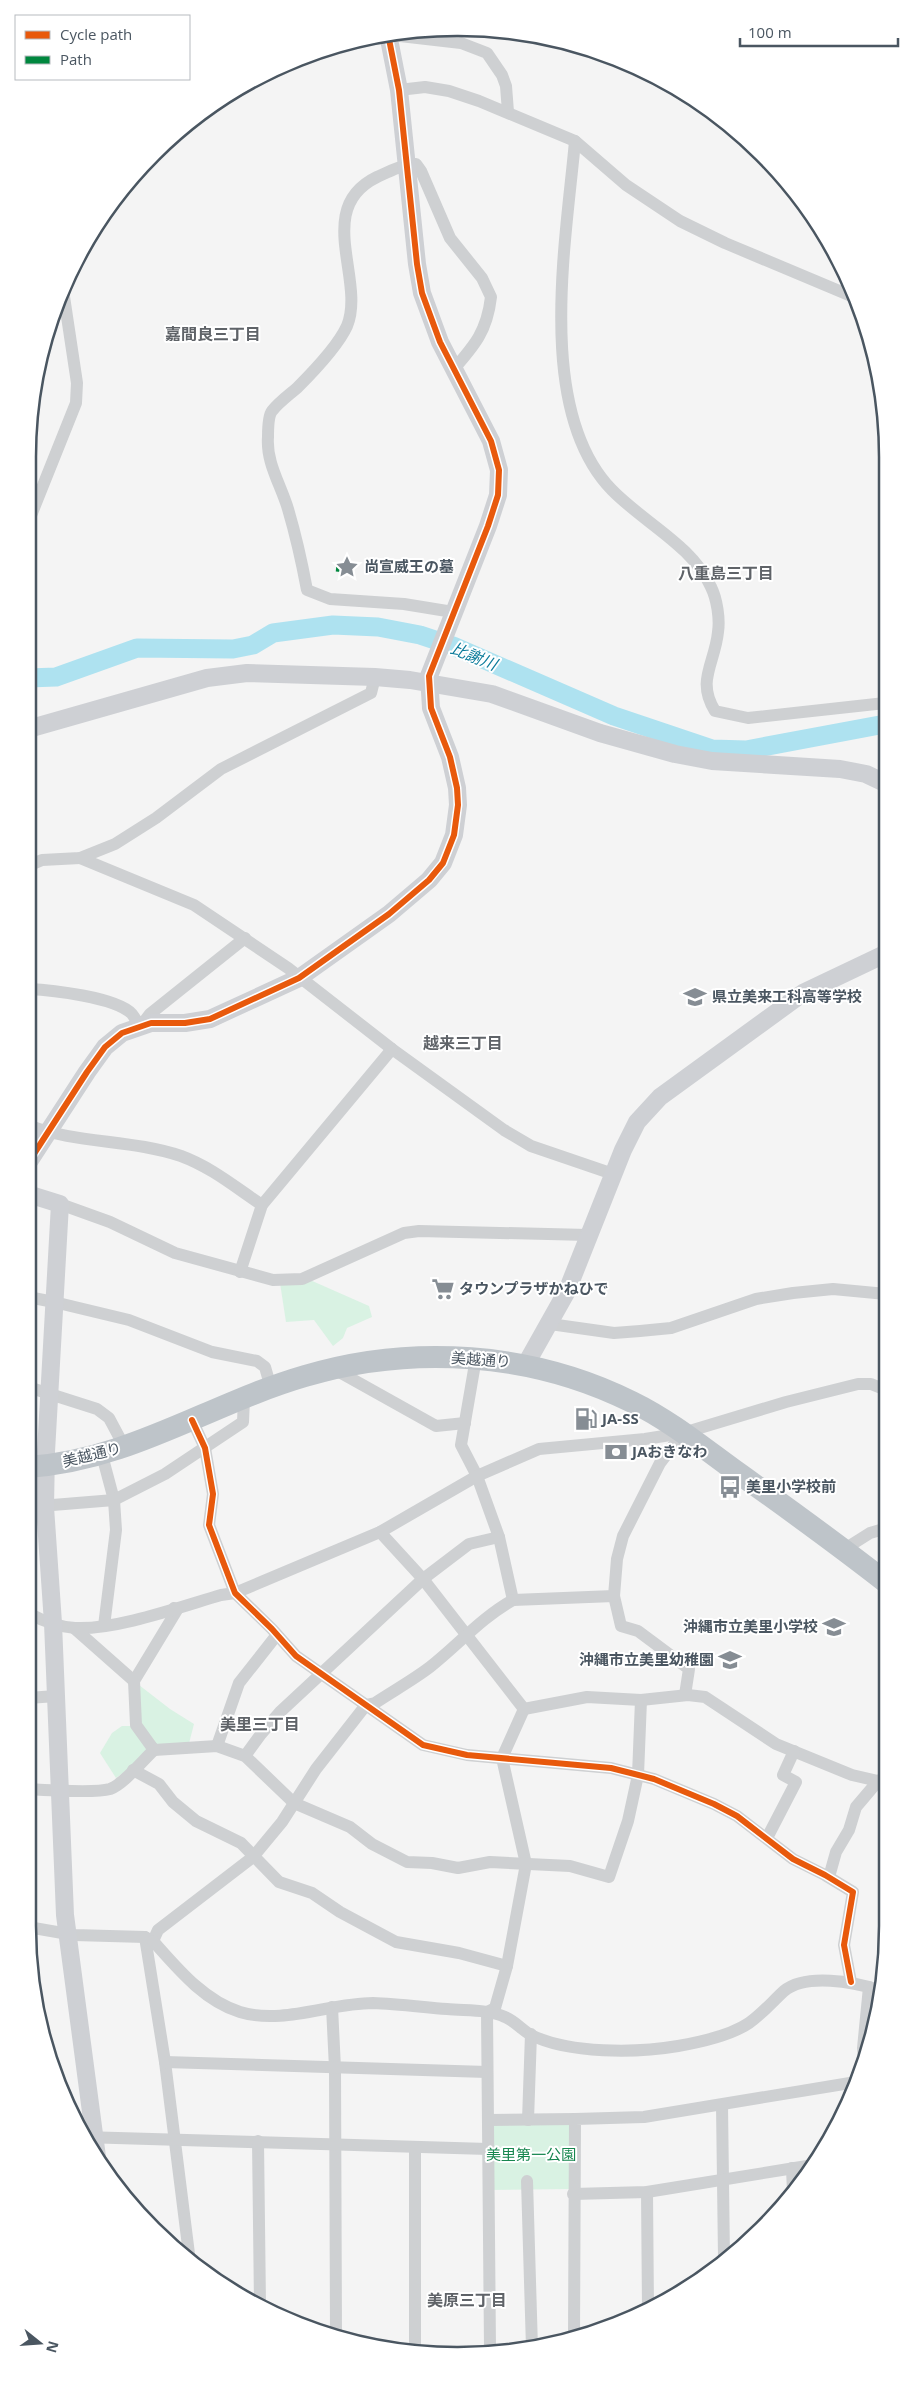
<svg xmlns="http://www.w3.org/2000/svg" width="915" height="2383" font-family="'Open Sans','Noto Sans JP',sans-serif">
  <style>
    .green { fill: #d9f2e3 }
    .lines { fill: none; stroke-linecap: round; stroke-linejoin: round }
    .river { stroke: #aee2f0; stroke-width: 19 }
    .street { stroke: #ced0d2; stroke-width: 12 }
    .secondary { stroke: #ced0d4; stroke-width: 18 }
    .highway { stroke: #bec4c9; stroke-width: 22 }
    .quiet { stroke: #00873e; stroke-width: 5; stroke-dasharray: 10 5; stroke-linecap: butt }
    .cycleway-casing { stroke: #fff; stroke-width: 9 }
    .cycleway { stroke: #e8590c; stroke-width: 6 }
    .labels { text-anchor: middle; stroke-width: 4; stroke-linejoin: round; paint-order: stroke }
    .poi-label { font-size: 15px; font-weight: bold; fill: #4a5661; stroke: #fff; text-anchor: start }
    .street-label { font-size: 15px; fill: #4a5661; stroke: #fff }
    .park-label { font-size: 15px; fill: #17864f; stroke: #fff }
    .neighbourhood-label { font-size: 16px; font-weight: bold; fill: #5f6368; stroke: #fff }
    .water-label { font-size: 16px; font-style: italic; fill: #0c7c9b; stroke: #fff }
    .rim { fill: none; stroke: #4a5661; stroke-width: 2.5 }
  </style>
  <rect width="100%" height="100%" fill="#f4f4f4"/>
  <g class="green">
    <path d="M310,1280l59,26 3,11 -25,11 -4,10 -10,8 -19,-26 -28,2 -6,-39z"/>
    <path d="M139,1685l31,24 24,15 -7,27 -31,-5 -17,-22z"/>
    <path d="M122,1726h11l15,22 -16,18 -16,12 -16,-25 12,-20z"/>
    <path d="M575,2119l-2,70 -85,1 1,-70z"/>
  </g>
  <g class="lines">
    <path class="river" d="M28,678l28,-1 81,-29 96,1 20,-4 20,-12 60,-8 45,2 42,8 33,11 161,70 98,33 34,1 139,-26"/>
    <g class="street">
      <path d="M392,33l8,3 61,7 26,10 15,22 4,11 2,26"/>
      <path d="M399,90l26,-3 24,4 30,10 96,40 51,44 54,36 45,22 131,55"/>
      <path d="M575,141c-9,101 -40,270 37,349 32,33 80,55 99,97 6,12 9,32 7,45 -3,31 -22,49 -3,79l33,7 137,-15"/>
      <path d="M28,523l48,-120 1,-20 -14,-93"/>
      <path d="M453,612l-49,-8 -74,-5 -23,-9c-5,-27 -11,-54 -19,-81 -7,-24 -22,-46 -20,-72 0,-7 0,-21 4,-26 7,-9 17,-16 25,-23 16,-16 41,-42 50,-62 19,-46 -34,-118 30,-149 13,-6 24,-12 39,-13l5,7 29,67 32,40 9,19c-4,34 -16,48 -38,73"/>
      <path d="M80,858l114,47 94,63 104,81 112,81 27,16 82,28"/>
      <path d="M28,866l14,-6 38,-2 35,-14 41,-26 65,-49 150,-76 4,-16"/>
      <path d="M28,989c23,1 88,8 104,25 3,4 6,9 8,13l10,-13 95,-76"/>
      <path d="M28,1125c48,19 103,14 153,31 30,11 54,31 81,49"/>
      <path d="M60,1204l50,18 65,31 98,27 29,-1 102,-46 15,-2 169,4"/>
      <path d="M240,1272l22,-67 130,-156"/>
      <path d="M28,1297l26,5 75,18 83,32 45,9 8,6 6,21"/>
      <path d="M550,1324l64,9 26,-2 31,-3 85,-29 37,-6 40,-4 53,5"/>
      <path d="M476,1358l-15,87 16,31 22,61 14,63"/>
      <path d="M334,1369l102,57 29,-3"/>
      <path d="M28,1387l69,22 12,9 16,30"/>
      <path d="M192,1420l13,28 8,46 -4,31 26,68 37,36 24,27 127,89 44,10 144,13 43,11 60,25 23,12 56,43 32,16 28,17 -9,53 7,37"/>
      <path d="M102,1455l12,45 2,30 -12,96"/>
      <path d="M28,1507l86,-7 51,-26 78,-52 1,-24"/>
      <path d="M380,1532l43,47 101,130 -22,49 24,106 -19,102 -12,42 -8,4 3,337"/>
      <path d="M843,1550l27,-17 17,-5"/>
      <path d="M614,1596l7,30 17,5 51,38 -4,26"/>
      <path d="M174,1608l3,2 -43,71 2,44 18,25 63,-4 28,10 49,47 56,24 22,17 35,18 25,1 26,5 32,-6 80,4 39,11 19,-56 10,-46 3,-75"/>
      <path d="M28,1613c13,7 31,14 47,15 41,2 105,-21 146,-33l14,-2 145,-61 97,-56 62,-27 106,-10 38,-6 103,-31 72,-18h13l15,6"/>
      <path d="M74,1628l60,53"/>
      <path d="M28,1698l28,-2"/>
      <path d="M524,1709l63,-12 54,3 47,-5 17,2 71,47 76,31 26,6"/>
      <path d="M217,1746l22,-63 37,-47"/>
      <path d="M245,1756l16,-22 19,-22 143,-133 46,-35 30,-7"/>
      <path d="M133,1770l26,14 14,18 23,19 45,22 38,39 33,11 28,19 56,30 63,11 48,13"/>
      <path d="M28,1789c16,1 68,4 82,0 14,-5 33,-29 44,-39"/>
      <path d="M767,1838l29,-56 -13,-7 11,-24"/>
      <path d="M829,1877l7,-25 13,-22 7,-23 22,-26 9,-4"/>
      <path d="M28,1927l46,8 71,2 8,4 5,-11 95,-73 29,-35 34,-53 50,-64 9,-2c18,-12 38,-23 55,-36 28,-22 51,-49 83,-67l101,-4 3,-37 6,-23 37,-73 23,-30"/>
      <path d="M145,1937l20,125 24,192"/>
      <path d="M153,1941c24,27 51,60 87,71 42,13 90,-9 133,-9 24,1 49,4 74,6 18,2 41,0 58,8 10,4 17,13 26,18 38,19 106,18 147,11 23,-4 52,-10 71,-23 13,-9 23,-21 35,-32 22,-18 70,-9 95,-1"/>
      <path d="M332,2007l3,61 1,269"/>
      <path d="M864,2060l-1,-12 6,-61"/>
      <path d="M165,2062l322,10"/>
      <path d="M722,2105l2,153"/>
      <path d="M489,2120l86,-1"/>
      <path d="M528,2120l3,-86"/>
      <path d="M83,2137l405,12"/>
      <path d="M258,2141l2,165"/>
      <path d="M792,2168l1,25"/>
      <path d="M527,2181l5,167"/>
      <path d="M647,2192l1,117"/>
      <path d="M573,2194l74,-2 166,-27"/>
      <path d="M574,2337l1,-218 69,-2 212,-35"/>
      <path d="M415,2351v-204"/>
    </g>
    <g class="secondary">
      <path d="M28,729l179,-51 40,-5 128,4 35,3 82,14 108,39 75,21 37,7 128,8 26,5 19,9"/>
      <path d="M28,1163l59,-91 18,-25 17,-14 29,-10h34l25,-4 89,-41 90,-64 40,-34 14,-17 11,-28 4,-30 -1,-17 -7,-31 -19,-49 -2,-32 59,-150 10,-31 1,-25 -8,-29 -51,-99 -18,-49 -5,-29 -18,-174 -11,-56"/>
      <path d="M28,1194l32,10 -14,248 -1,55 8,116 12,292 32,242"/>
      <path d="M526,1364l41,-73 56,-141 14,-28 23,-25 143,-104 82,-39"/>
    </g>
    <path class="highway" d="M28,1467c103,-7 181,-63 277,-91 107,-32 227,-24 327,26 37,18 69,44 102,68 52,37 103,74 153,113"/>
    <path class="quiet" d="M336,569l10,1"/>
    <defs>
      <g id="cycleway">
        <path d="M28,1163l59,-91 18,-25 17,-14 29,-10h34l25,-4 89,-41 90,-64 40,-34 14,-17 11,-28 4,-30 -1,-17 -7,-31 -19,-49 -2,-32 59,-150 10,-31 1,-25 -8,-29 -51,-99 -18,-49 -5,-29 -18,-174 -11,-56"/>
        <path d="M192,1420l13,28 8,46 -4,31 26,68 37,36 24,27 127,89 44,10 144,13 43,11 60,25 23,12 56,43 32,16 28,17 -9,53 7,37"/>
      </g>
    </defs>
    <use href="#cycleway" class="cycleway-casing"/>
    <use href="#cycleway" class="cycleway"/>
  </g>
  <defs>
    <symbol id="sight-bare" viewBox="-9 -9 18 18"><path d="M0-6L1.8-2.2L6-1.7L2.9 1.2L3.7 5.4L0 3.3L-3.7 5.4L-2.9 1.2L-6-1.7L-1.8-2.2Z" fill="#868d94" stroke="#fff" stroke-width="2.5" paint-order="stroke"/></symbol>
    <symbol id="school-bare" viewBox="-9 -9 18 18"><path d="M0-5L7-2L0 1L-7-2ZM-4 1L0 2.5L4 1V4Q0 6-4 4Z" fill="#868d94" stroke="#fff" stroke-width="2.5" paint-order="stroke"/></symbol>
    <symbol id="supermarket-bare" viewBox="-9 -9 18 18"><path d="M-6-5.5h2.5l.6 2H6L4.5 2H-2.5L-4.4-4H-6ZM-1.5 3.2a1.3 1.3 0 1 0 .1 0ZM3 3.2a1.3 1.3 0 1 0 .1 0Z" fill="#868d94" stroke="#fff" stroke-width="2.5" paint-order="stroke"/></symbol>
    <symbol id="fuel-bare" viewBox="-9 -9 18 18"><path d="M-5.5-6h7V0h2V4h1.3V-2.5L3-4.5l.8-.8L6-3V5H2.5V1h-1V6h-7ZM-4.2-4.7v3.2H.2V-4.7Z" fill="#868d94" stroke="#fff" stroke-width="2.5" paint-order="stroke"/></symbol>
    <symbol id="bank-bare" viewBox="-9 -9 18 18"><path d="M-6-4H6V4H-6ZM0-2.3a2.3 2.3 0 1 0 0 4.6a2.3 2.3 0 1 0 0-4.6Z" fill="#868d94" stroke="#fff" stroke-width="2.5" paint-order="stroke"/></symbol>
    <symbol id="bus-bare" viewBox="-9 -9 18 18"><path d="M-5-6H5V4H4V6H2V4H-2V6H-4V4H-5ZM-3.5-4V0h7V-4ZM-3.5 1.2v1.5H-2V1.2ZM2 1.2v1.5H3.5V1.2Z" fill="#868d94" stroke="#fff" stroke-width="2.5" paint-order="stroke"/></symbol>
  </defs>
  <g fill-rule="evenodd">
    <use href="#sight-bare" x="331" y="551" width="32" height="32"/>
    <use href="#school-bare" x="679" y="981" width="32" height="32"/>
    <use href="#supermarket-bare" x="427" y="1273" width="32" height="32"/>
    <use href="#fuel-bare" x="570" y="1403" width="32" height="32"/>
    <use href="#bank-bare" x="600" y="1436" width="32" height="32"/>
    <use href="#bus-bare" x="714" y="1471" width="32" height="32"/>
    <use href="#school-bare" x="818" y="1611" width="32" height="32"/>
    <use href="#school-bare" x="714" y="1644" width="32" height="32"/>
  </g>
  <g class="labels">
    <g class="poi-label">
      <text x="364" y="572">尚宣威王の墓</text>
      <text x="712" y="1002">県立美来工科高等学校</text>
      <text x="459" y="1294">タウンプラザかねひで</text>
      <text x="602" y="1424">JA-SS</text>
      <text x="632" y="1457">JAおきなわ</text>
      <text x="746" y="1492">美里小学校前</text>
      <text x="818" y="1632" text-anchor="end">沖縄市立美里小学校</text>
      <text x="714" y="1665" text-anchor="end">沖縄市立美里幼稚園</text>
    </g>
    <g class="street-label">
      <text transform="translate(481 1360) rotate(4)" y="5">美越通り</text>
      <text transform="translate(92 1455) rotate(-14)" y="5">美越通り</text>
    </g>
    <g class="park-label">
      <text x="531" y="2160">美里第一公園</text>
    </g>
    <g class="neighbourhood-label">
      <text x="213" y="340">嘉間良三丁目</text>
      <text x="726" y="579">八重島三丁目</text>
      <text x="463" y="1049">越来三丁目</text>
      <text x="260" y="1730">美里三丁目</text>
      <text x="467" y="2306">美原三丁目</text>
    </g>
    <g class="water-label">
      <text transform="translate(474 656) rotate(22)" y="6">比謝川</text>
    </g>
  </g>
  <path d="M0 0H915V2383H0ZM457 36H458A421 421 0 0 1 879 457V1926A421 421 0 0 1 458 2347H457A421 421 0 0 1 36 1926V457A421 421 0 0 1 457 36Z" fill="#fff" fill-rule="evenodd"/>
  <path class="rim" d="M457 36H458A421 421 0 0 1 879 457V1926A421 421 0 0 1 458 2347H457A421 421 0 0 1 36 1926V457A421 421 0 0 1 457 36Z"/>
  <rect x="15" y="15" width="175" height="65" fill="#ffffff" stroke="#b7bbc0"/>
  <rect x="25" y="31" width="25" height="8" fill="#e8590c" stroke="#b7bbc0"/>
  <text x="60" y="40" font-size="15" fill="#4a5661">Cycle path</text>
  <rect x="25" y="56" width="25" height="8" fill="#00873e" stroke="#b7bbc0"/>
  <text x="60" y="65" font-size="15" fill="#4a5661">Path</text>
  <g transform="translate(40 2343) rotate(107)" stroke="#ffffff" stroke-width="4" paint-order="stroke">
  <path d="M0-4L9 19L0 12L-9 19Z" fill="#4a5661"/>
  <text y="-8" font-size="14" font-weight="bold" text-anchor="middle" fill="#4a5661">N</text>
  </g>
  <path d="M740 38v8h158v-8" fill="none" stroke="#4a5661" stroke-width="2.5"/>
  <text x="748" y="38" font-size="15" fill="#4a5661" stroke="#ffffff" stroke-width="4" paint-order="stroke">100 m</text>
</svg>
